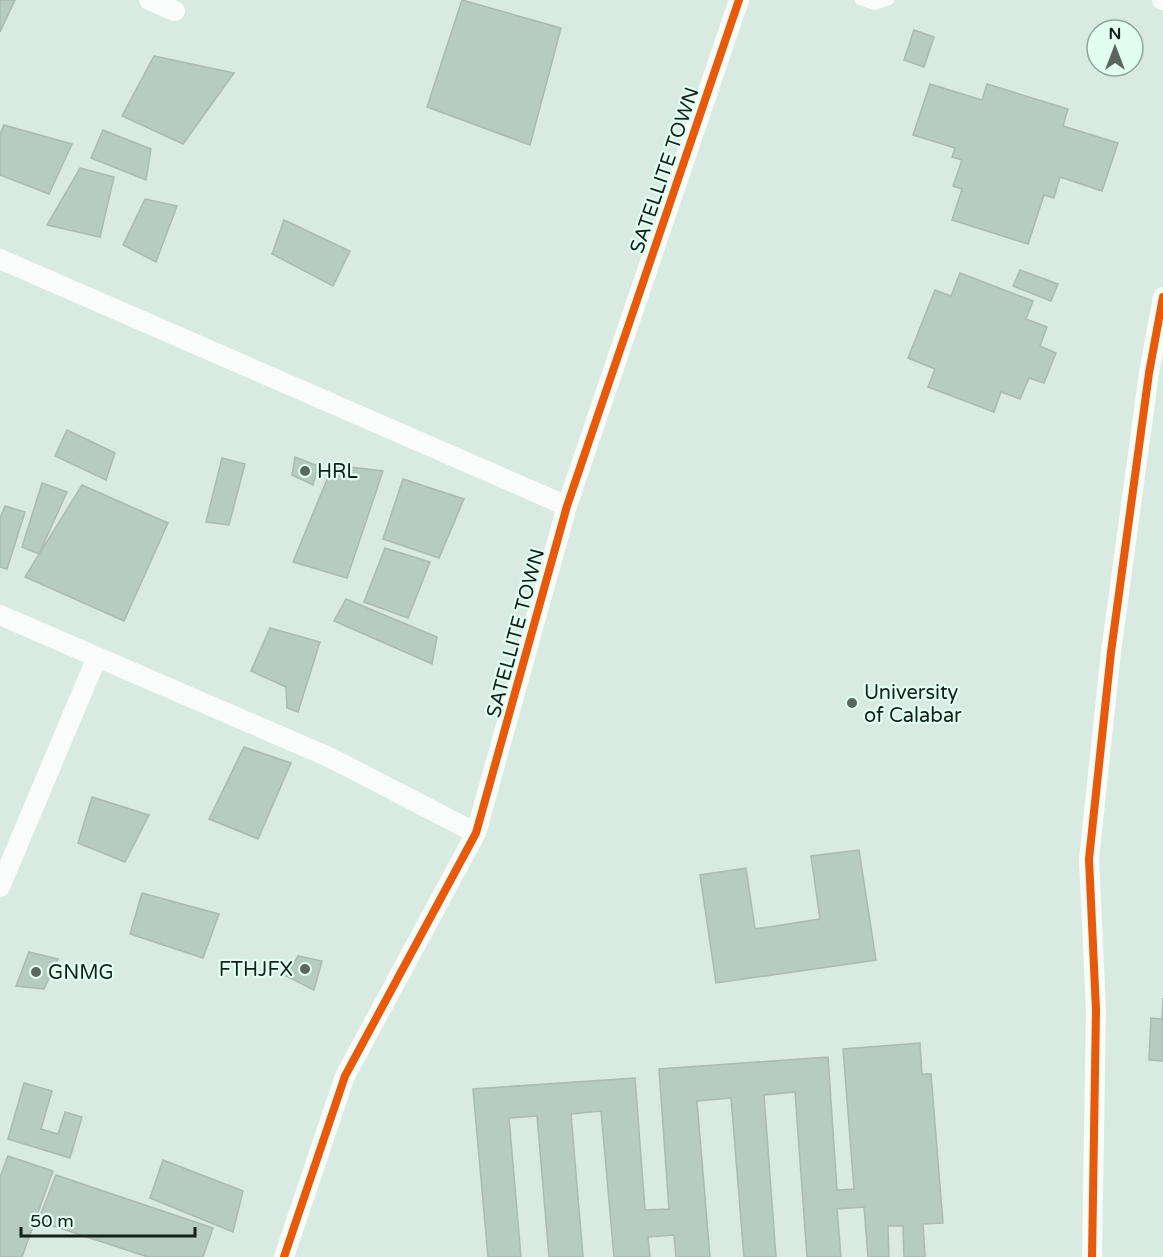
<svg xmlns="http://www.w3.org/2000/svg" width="1163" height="1257" font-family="'Varela Round',sans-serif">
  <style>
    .building { fill: #b6cbc1; stroke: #abbab2; stroke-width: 1.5 }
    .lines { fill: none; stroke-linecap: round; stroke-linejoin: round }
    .lane { stroke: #f9fcfa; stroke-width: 10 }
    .street { stroke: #f9fcfa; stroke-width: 20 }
    .cycleway-casing { stroke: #e2fef1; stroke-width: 11 }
    .cycleway { stroke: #e8590c; stroke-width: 8 }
    .poi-dot { fill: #596760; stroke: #e2fef1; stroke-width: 2 }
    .labels { text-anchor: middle; stroke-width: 4.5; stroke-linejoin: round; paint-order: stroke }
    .street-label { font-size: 20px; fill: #14211b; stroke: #e2fef1 }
    .poi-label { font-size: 20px; fill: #14211b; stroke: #e2fef1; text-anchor: start }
  </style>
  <rect width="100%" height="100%" fill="#d8eae1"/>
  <g class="building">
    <path d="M0,0h15l-15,32z"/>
    <path d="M462,0l99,28 -31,117 -103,-38z"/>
    <path d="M914,30l20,7 -10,30 -20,-7z"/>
    <path d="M154,56l80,17 -51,71 -61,-28z"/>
    <path d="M930,84l52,16 5,-16 81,25 -5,17 55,17 -16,48 -42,-14 -6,21 -10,-3 -16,49 -76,-24 10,-31 -9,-3 9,-26 -10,-3 3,-9 -42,-13z"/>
    <path d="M4,125l68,19 -23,50 -49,-19v-41z"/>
    <path d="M103,130l48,19 -5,31 -55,-22z"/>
    <path d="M80,168l34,9 -14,60 -53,-12z"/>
    <path d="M145,199l32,7 -21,56 -33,-17z"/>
    <path d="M284,220l66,31 -17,35 -61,-32z"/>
    <path d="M1020,270l38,14 -7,17 -38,-15z"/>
    <path d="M960,273l73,28 -7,18 21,8 -7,19 16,7 -12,30 -15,-5 -9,21 -19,-7 -7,20 -66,-25 7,-18 -27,-11 27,-68 16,6z"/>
    <path d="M67,430l48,23 -9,27 -51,-24z"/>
    <path d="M295,457l23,9 -5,19 -21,-10z"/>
    <path d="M222,458l23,6 -16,61 -23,-3z"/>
    <path d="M333,465l50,6 -36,107 -54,-16z"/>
    <path d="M403,479l61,20 -25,59 -56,-19z"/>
    <path d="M42,483l25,9 -28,62 -17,-7z"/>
    <path d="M82,485l86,38 -44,98 -99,-44z"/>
    <path d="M5,506l20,6 -18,57 -7,-2v-49z"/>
    <path d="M385,548l45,14 -22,56 -44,-16z"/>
    <path d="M346,599l91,38 -5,27 -98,-43z"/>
    <path d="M270,628l50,14 -22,70 -11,-4 -1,-21 -35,-16z"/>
    <path d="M244,747l47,16 -33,76 -49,-20z"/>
    <path d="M92,797l57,18 -24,47 -47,-19z"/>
    <path d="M859,850l17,110 -160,23 -16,-108 46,-7 9,61 65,-10 -9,-63z"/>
    <path d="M142,893l77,21 -16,44 -73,-24z"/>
    <path d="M29,952l29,7 -14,30 -28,-3z"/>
    <path d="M298,956l24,5 -8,29 -28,-14z"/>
    <path d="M1163,998v63l-14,-1 2,-42 11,1z"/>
    <path d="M920,1043l2,31h9l12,149 -20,1 2,33h-21l-1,-31h-15l1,31h-21l-4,-50 -27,2 4,48h-34l-12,-165 -31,3 12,162h-32l-13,-159 -34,3 13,156h-34l-2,-22 -26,2 2,20h-36l-13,-146 -30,3 12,143h-34l-12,-141 -28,2 12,139h-33l-15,-168 162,-11 10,132 24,-1 -10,-140 169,-12 9,133 17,-1 -11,-140z"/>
    <path d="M24,1083l28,8 -11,38 17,5 7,-22 17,5 -12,41 -62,-19z"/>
    <path d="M8,1156l45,15 -31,86h-22v-80z"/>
    <path d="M163,1160l80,31 -10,41 -83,-34z"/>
    <path d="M56,1175l157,53 -10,29h-55l-110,-36z"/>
  </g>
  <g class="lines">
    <path class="lane" d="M860,0l15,5 14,-5"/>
    <g class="street">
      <path d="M149,0l26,11"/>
      <path d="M1162,0h1"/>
      <path d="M0,259l567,247"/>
      <path d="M0,615l331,143 145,75"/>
      <path d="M0,887l97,-230"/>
      <path d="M284,1257l61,-181 131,-243 91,-327 172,-506"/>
      <path d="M1092,1257l4,-247 -7,-151 22,-207 38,-279 14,-76"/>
    </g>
    <defs>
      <g id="cycleway">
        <path d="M284,1257l61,-181 131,-243 91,-327 172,-506"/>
        <path d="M1092,1257l4,-247 -7,-151 22,-207 38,-279 14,-76"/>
      </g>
    </defs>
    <use href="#cycleway" class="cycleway-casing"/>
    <use href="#cycleway" class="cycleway"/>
  </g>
  <g class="poi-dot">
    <circle cx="305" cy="471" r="6"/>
    <circle cx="852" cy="703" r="6"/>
    <circle cx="305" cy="969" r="6"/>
    <circle cx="36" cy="972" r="6"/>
  </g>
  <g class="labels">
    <g class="street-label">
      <text transform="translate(664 170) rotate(-71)" y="7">SATELLITE TOWN</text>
      <text transform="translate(515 633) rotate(-75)" y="7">SATELLITE TOWN</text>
    </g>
    <g class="poi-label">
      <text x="317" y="478">HRL</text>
      <text x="864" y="699">University<tspan x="864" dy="23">of Calabar</tspan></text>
      <text x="293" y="976" text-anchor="end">FTHJFX</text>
      <text x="48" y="979">GNMG</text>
    </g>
  </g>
  <g transform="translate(1115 48)"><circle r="28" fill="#e2fef1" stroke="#90a69b" stroke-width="1.5"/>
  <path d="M0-4.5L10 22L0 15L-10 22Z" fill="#596760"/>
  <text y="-9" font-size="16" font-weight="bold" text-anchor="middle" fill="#14211b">N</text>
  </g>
  <path d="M21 1227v9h174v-9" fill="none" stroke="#14211b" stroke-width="3"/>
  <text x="30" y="1227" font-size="18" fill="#14211b" stroke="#e2fef1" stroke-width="4.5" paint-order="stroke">50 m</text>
</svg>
